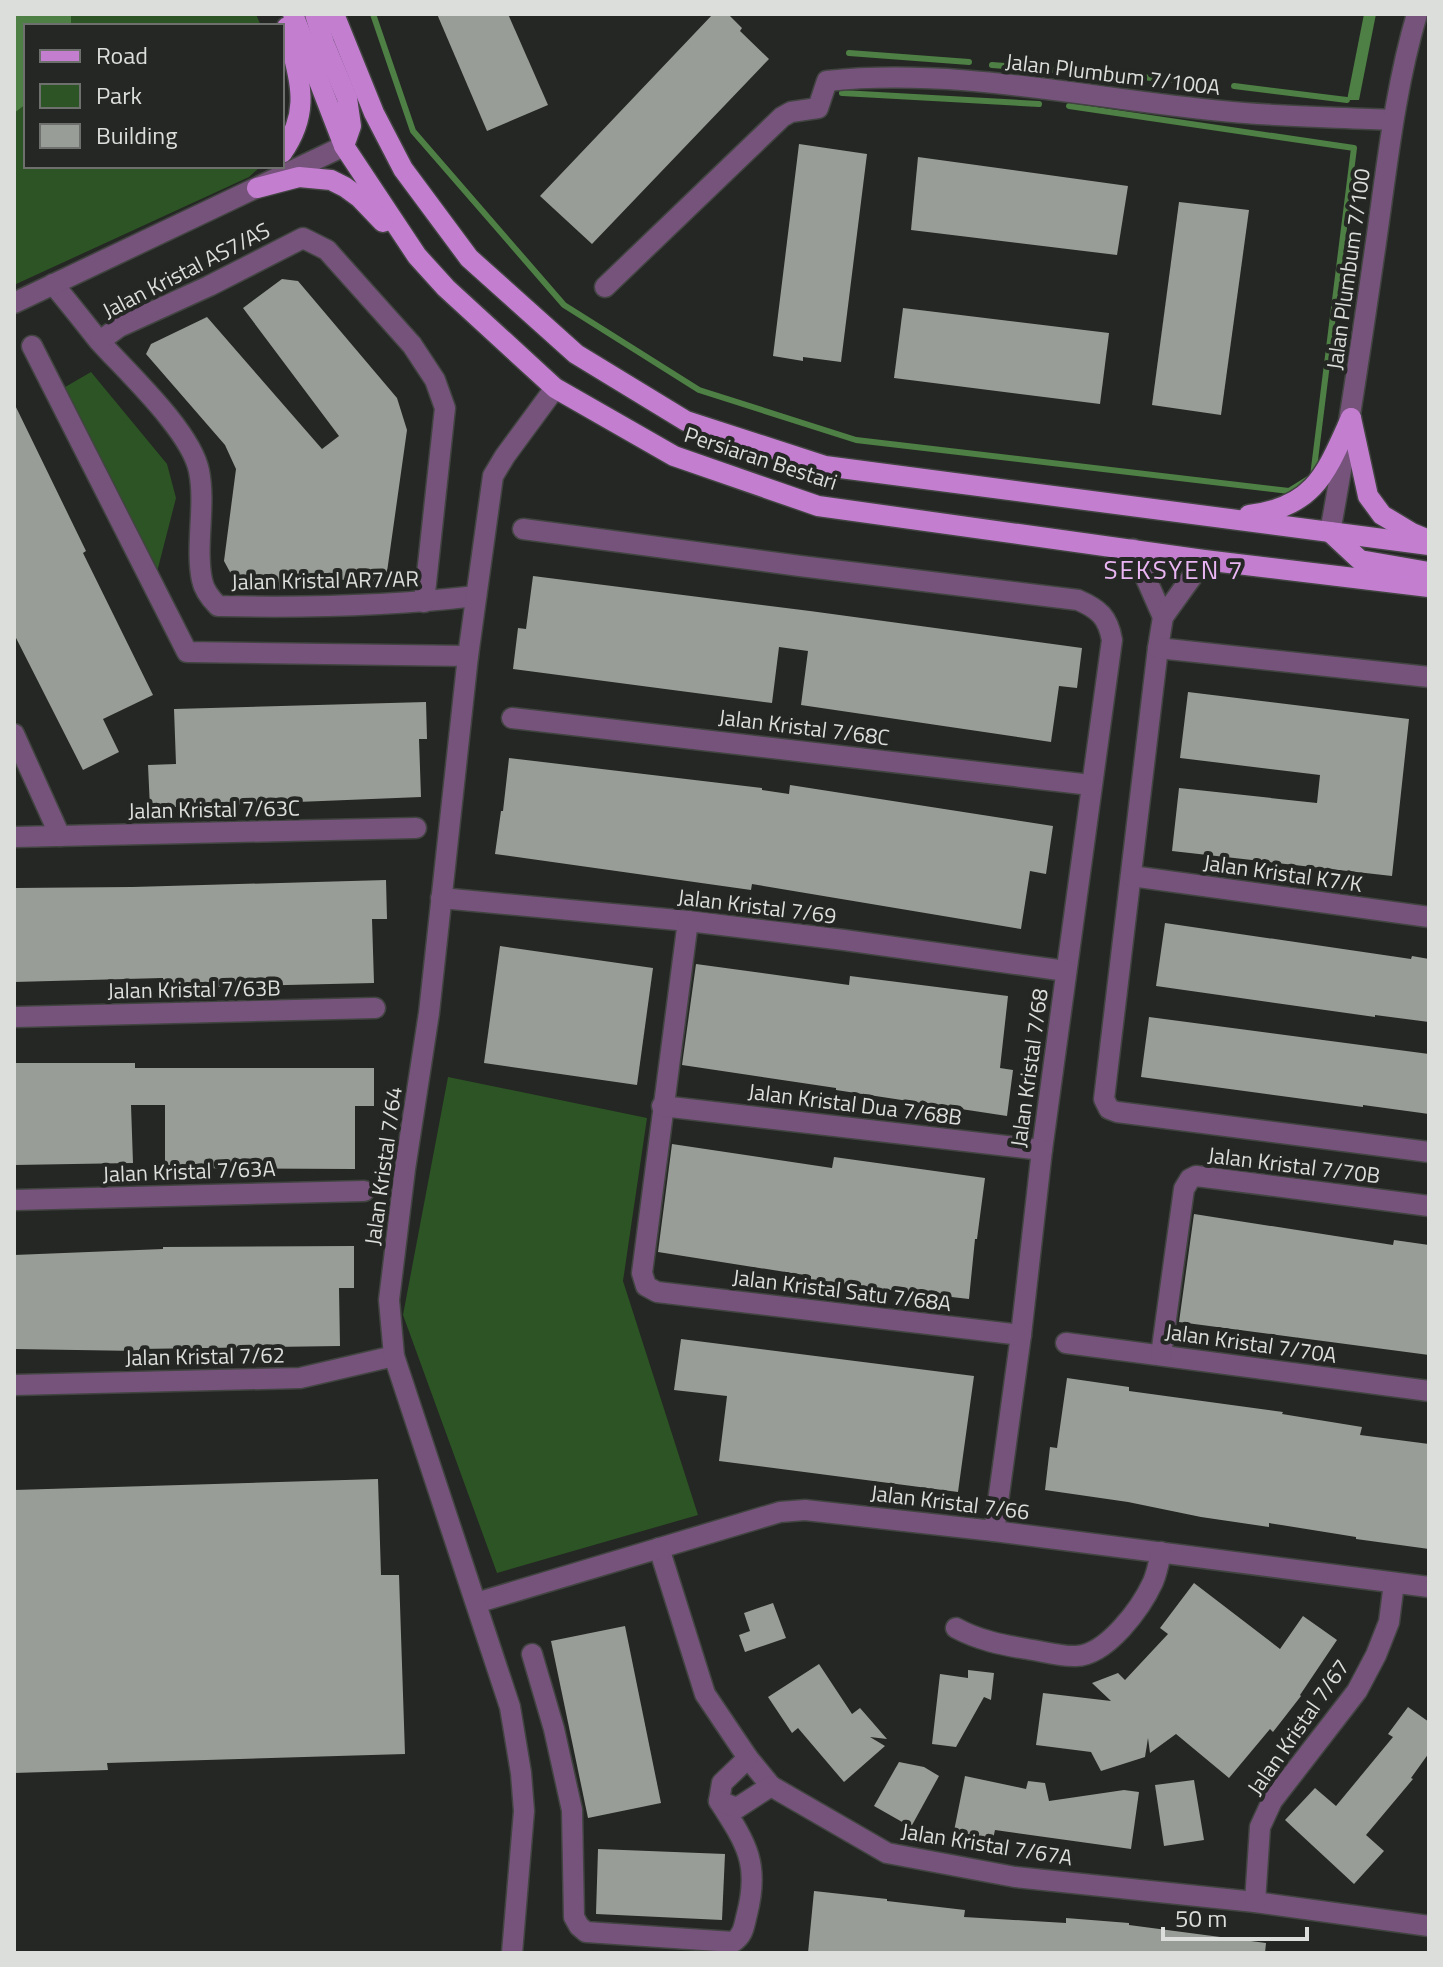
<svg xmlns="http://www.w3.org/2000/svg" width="1443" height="1967" font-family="'Titillium Web',sans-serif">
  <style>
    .green { fill: #2d5424 }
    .water { fill: #4e7f44 }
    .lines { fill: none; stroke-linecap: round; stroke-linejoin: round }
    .stream { stroke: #4e7f44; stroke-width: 6 }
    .building { fill: #999d97 }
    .minor-casing { stroke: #414440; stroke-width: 23 }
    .tertiary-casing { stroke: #414440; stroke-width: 23 }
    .primary-casing { stroke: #414440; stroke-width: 23 }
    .minor { stroke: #75537b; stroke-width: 20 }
    .tertiary { stroke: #75537b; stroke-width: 20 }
    .primary { stroke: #c37ed0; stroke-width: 20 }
    .labels { text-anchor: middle; stroke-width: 8; stroke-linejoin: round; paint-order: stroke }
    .street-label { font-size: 22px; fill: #dbdedb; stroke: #242723 }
    .quarter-label { font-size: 26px; letter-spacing: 2px; fill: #e9b5f2; stroke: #242723 }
  </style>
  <rect width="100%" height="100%" fill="#242723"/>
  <g class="green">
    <path d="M14,14h242l5,12h-235v140h235l-12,11 -235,108z"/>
    <path d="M91,372l76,92 9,34 -19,74 -97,-182z"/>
    <path d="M448,1077l199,41 -24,163 75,234 -201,58 -94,-258z"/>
  </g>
  <g class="water">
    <path d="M14,14h57v12h-45v78l-12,9z"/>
    <path d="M1364,14h12l-17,86h-12z"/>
  </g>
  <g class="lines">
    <g class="stream">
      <path d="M373,14l40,117 151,174 135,85 157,50 433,51 24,-15 41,-328 -285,-42"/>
      <path d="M849,53l120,9"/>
      <path d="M992,65l198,16"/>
      <path d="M1234,86l113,14"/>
      <path d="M842,93l197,11"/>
    </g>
  </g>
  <g class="building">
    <path d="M437,14h71l40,91 -61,26z"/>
    <path d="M713,14h15l14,14 -2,3 29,28 -177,185 -52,-48z"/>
    <path d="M799,144l68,10 -26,208 -38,-5v4l-30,-5z"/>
    <path d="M918,157l210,29 -11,69 -206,-25z"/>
    <path d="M1179,202l70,8 -28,205 -69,-10z"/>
    <path d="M282,279l16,2 99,117 10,32 -20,142 -11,11 -72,-7 -1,15 -65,-4 -14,-26 12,-92 -11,-24 -79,-91 5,-10 56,-27 115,132 17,-13 -96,-128z"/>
    <path d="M903,308l206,25 -9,71 -206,-26z"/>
    <path d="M14,403l72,148 -3,2 70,142 -50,24 16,33 -36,18 -69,-136z"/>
    <path d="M533,576l277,35 272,37 -5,40 -18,-2 -8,56 -250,-37 7,-54 -29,-4 -7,56 -259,-34 5,-41 8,1z"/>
    <path d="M1188,692l221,27 -17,157 -220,-25 7,-63 138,15 3,-28 -140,-17z"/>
    <path d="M426,702l1,37h-8l2,58 -271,11 -2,-43 28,-1 -2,-55z"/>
    <path d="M509,758l253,30v2l27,4 1,-9 263,41 -7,48 -16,-3 -9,58 -269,-45 -1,6 -256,-36 6,-43h2z"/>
    <path d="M386,880l1,39h-15l2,64 -211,5v-10l-149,4v-94l118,-1z"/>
    <path d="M1165,923l246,36 1,-3 17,3v63l-54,-7v2l-219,-31z"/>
    <path d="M500,946l153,22 -16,117 -153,-22z"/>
    <path d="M696,964l153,21 1,-9 158,20 -8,72 13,2 -6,46 -171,-26v-2l-154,-23z"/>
    <path d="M1149,1017l280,37v60l-66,-9v2l-222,-30z"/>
    <path d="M14,1063h121v5h239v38h-19v63l-190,-1v-63h-34l2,58 -119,2z"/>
    <path d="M672,1144l160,24 2,-11 151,21 -8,61h-2l-6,60 -158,-18v-5l-153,-24z"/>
    <path d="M1194,1214l199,31 1,-5 35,5v110l-250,-33z"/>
    <path d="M354,1246v42h-15l1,58 -201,3v2l-125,-2v-94l149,-6v-2z"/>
    <path d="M681,1339l293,37 -16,116 -239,-31 8,-65 -53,-6z"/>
    <path d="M1067,1378l62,9v4l154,21 -1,2 80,13 -2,8 69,9v105l-73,-10v-2l-87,-14v4l-68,-10 -73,-15 -83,-12 5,-43 7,1z"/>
    <path d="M378,1479l3,96h18l6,179 -298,9 1,7 -94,3v-283z"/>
    <path d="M1194,1583l86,66 23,-33 34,24 -37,55 1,1 -28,36 -3,-3 -41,49 -53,-44 -26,19 -2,-15 -3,19 -44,14 -10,-19 -55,-7 7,-52 68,8 -19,-18 26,-10 7,7 43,-46 -8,-6z"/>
    <path d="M773,1603l13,35 -41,14 -6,-17 11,-4 -6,-18z"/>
    <path d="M625,1626l36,177 -73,15 -37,-177z"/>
    <path d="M819,1664l33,50 8,-6 27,31 -17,-2 15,9 -41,36 -46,-54 -6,5 -24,-36z"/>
    <path d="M968,1670l26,3 -3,27 -7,-3 -28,50 -24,-3 8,-70 28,4z"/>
    <path d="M1408,1707l21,15v31l-18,25 2,1 -47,56 18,16 -30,33 -69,-64 30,-32 21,18 57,-69 -5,-3z"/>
    <path d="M899,1762l25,5 15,9 -28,51 -37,-21z"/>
    <path d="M965,1776l61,13 2,-8 17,2 4,18 75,-11 15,2 -8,57 -136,-19 -2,9 -39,-8z"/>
    <path d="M1194,1780l10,60 -40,6 -9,-61z"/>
    <path d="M598,1849l127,5 -3,66 -126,-6z"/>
    <path d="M814,1891l73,8v2l78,9 -1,7 102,6v-5l63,5v2l137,18 -1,10h-457z"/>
  </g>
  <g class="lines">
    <defs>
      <g id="minor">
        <path d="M53,284c16,19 31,38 46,57 28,31 92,90 100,130 7,35 -4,75 3,109 2,11 9,19 16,26 86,2 172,0 258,-10"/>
        <path d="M605,287l177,-170 9,-5 27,-4 9,-27c130,-14 265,18 395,30 57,6 114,6 171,9"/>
        <path d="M100,341l19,-14 90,-41 94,-48 24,12 85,95 23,35 10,28 -21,194"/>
        <path d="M32,346l155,306 281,4"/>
        <path d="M523,529l277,37 278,34c21,9 30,17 34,40l-70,510 -21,185 -27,196"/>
        <path d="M1133,549l30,68"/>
        <path d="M1204,560l-41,57 -5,31 -54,451 5,10 8,3 312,40"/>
        <path d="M1158,648l271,29"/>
        <path d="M512,718l579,67"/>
        <path d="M14,734l46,102"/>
        <path d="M14,837l402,-9"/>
        <path d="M1131,876l298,41"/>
        <path d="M441,898l247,23 156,19 222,31"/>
        <path d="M688,921l-46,352 4,13 11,6 364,43"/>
        <path d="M14,1017l361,-9"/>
        <path d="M662,1106l380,44"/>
        <path d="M14,1200l350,-9"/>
        <path d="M1066,1343l363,48"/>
        <path d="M1161,1355l23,-166 6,-10 6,-3 233,30"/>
        <path d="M14,1385l286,-7 94,-22"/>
        <path d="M659,1548l46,146 43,64 23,28 116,67 128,24 240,25 174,24"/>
        <path d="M476,1603l304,-91 25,-2 189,21 435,56"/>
        <path d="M956,1628c22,12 46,17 71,21 14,2 35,8 49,7 31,-1 65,-48 77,-74 4,-9 6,-20 8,-30"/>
        <path d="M532,1654l22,75 18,81 2,107 5,9 7,6 147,10c11,-7 11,-17 14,-28 13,-51 -1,-71 -28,-113l3,-18 26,-25"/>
        <path d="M719,1801l18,7 34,-22"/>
        <path d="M1255,1902l5,-75 12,-26 85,-110 19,-36 13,-33 5,-39"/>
      </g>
      <g id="tertiary">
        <path d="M14,303l330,-157"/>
        <path d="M1330,532c18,-96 32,-193 46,-290 11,-76 19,-154 41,-228"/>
        <path d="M512,1953l12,-142 -3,-38 -11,-66 -116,-351 -5,-56 16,-131 24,-156 39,-357 25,-180 12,-20 50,-68"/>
      </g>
      <g id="primary">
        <path d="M293,14l51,132 73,110 29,32 109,100 119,68 144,50 386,54 225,27"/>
        <path d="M315,14l9,29 23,55 4,28 -7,20"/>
        <path d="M334,14l40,99 29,56 66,89 107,96 110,67 139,45 604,79"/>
        <path d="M282,153c32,-46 15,-76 5,-126"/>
        <path d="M257,188l42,-11 32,3 14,7 15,11 23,24"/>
        <path d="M1351,418l17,78 14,19 30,18 12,5"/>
        <path d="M1249,515c66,-8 77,-42 102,-97"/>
        <path d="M1330,532l30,28 69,12"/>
      </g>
    </defs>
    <use href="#minor" class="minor-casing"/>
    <use href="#tertiary" class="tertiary-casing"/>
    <use href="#primary" class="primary-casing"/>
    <use href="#minor" class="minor"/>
    <use href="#tertiary" class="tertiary"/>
    <use href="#primary" class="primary"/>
  </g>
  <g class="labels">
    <g class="street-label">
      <text transform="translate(1113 74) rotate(7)" y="8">Jalan Plumbum 7/100A</text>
      <text transform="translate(1348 269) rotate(-82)" y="8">Jalan Plumbum 7/100</text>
      <text transform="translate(186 270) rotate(-27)" y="8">Jalan Kristal AS7/AS</text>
      <text transform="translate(761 458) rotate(18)" y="8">Persiaran Bestari</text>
      <text transform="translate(325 580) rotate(-1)" y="8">Jalan Kristal AR7/AR</text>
      <text transform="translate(804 727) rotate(7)" y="8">Jalan Kristal 7/68C</text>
      <text transform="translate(214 809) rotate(-1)" y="8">Jalan Kristal 7/63C</text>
      <text transform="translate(1283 873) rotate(8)" y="8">Jalan Kristal K7/K</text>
      <text transform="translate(757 906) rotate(7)" y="8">Jalan Kristal 7/69</text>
      <text transform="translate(194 989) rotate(-1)" y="8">Jalan Kristal 7/63B</text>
      <text transform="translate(1029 1068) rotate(-82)" y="8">Jalan Kristal 7/68</text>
      <text transform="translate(855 1104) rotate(7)" y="8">Jalan Kristal Dua 7/68B</text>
      <text transform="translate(1294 1165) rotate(7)" y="8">Jalan Kristal 7/70B</text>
      <text transform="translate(383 1166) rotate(-82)" y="8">Jalan Kristal 7/64</text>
      <text transform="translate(189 1171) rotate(-2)" y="8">Jalan Kristal 7/63A</text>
      <text transform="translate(842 1290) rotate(7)" y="8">Jalan Kristal Satu 7/68A</text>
      <text transform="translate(1251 1343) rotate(8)" y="8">Jalan Kristal 7/70A</text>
      <text transform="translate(205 1356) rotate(-1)" y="8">Jalan Kristal 7/62</text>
      <text transform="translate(950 1502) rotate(7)" y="8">Jalan Kristal 7/66</text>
      <text transform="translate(1298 1727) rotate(-55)" y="8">Jalan Kristal 7/67</text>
      <text transform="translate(987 1844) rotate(9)" y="8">Jalan Kristal 7/67A</text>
    </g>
    <g class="quarter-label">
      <text x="1174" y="579">SEKSYEN 7</text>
    </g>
  </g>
  <rect width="1443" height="1967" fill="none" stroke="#dbdedb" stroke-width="32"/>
  <rect x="24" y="24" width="260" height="144" fill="#242723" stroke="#6d706d" stroke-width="2"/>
  <rect x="40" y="50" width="40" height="12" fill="#c37ed0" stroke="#6d706d" stroke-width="2"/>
  <text x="96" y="64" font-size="24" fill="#dbdedb">Road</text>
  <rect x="40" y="84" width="40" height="24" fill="#2d5424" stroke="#6d706d" stroke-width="2"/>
  <text x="96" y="104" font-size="24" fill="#dbdedb">Park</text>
  <rect x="40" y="124" width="40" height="24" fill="#999d97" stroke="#6d706d" stroke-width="2"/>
  <text x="96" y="144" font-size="24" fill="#dbdedb">Building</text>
  <path d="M1163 1927v12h144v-12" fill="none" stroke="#dbdedb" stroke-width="4"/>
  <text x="1175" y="1927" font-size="24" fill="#dbdedb" stroke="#242723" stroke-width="6" paint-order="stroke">50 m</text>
</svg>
